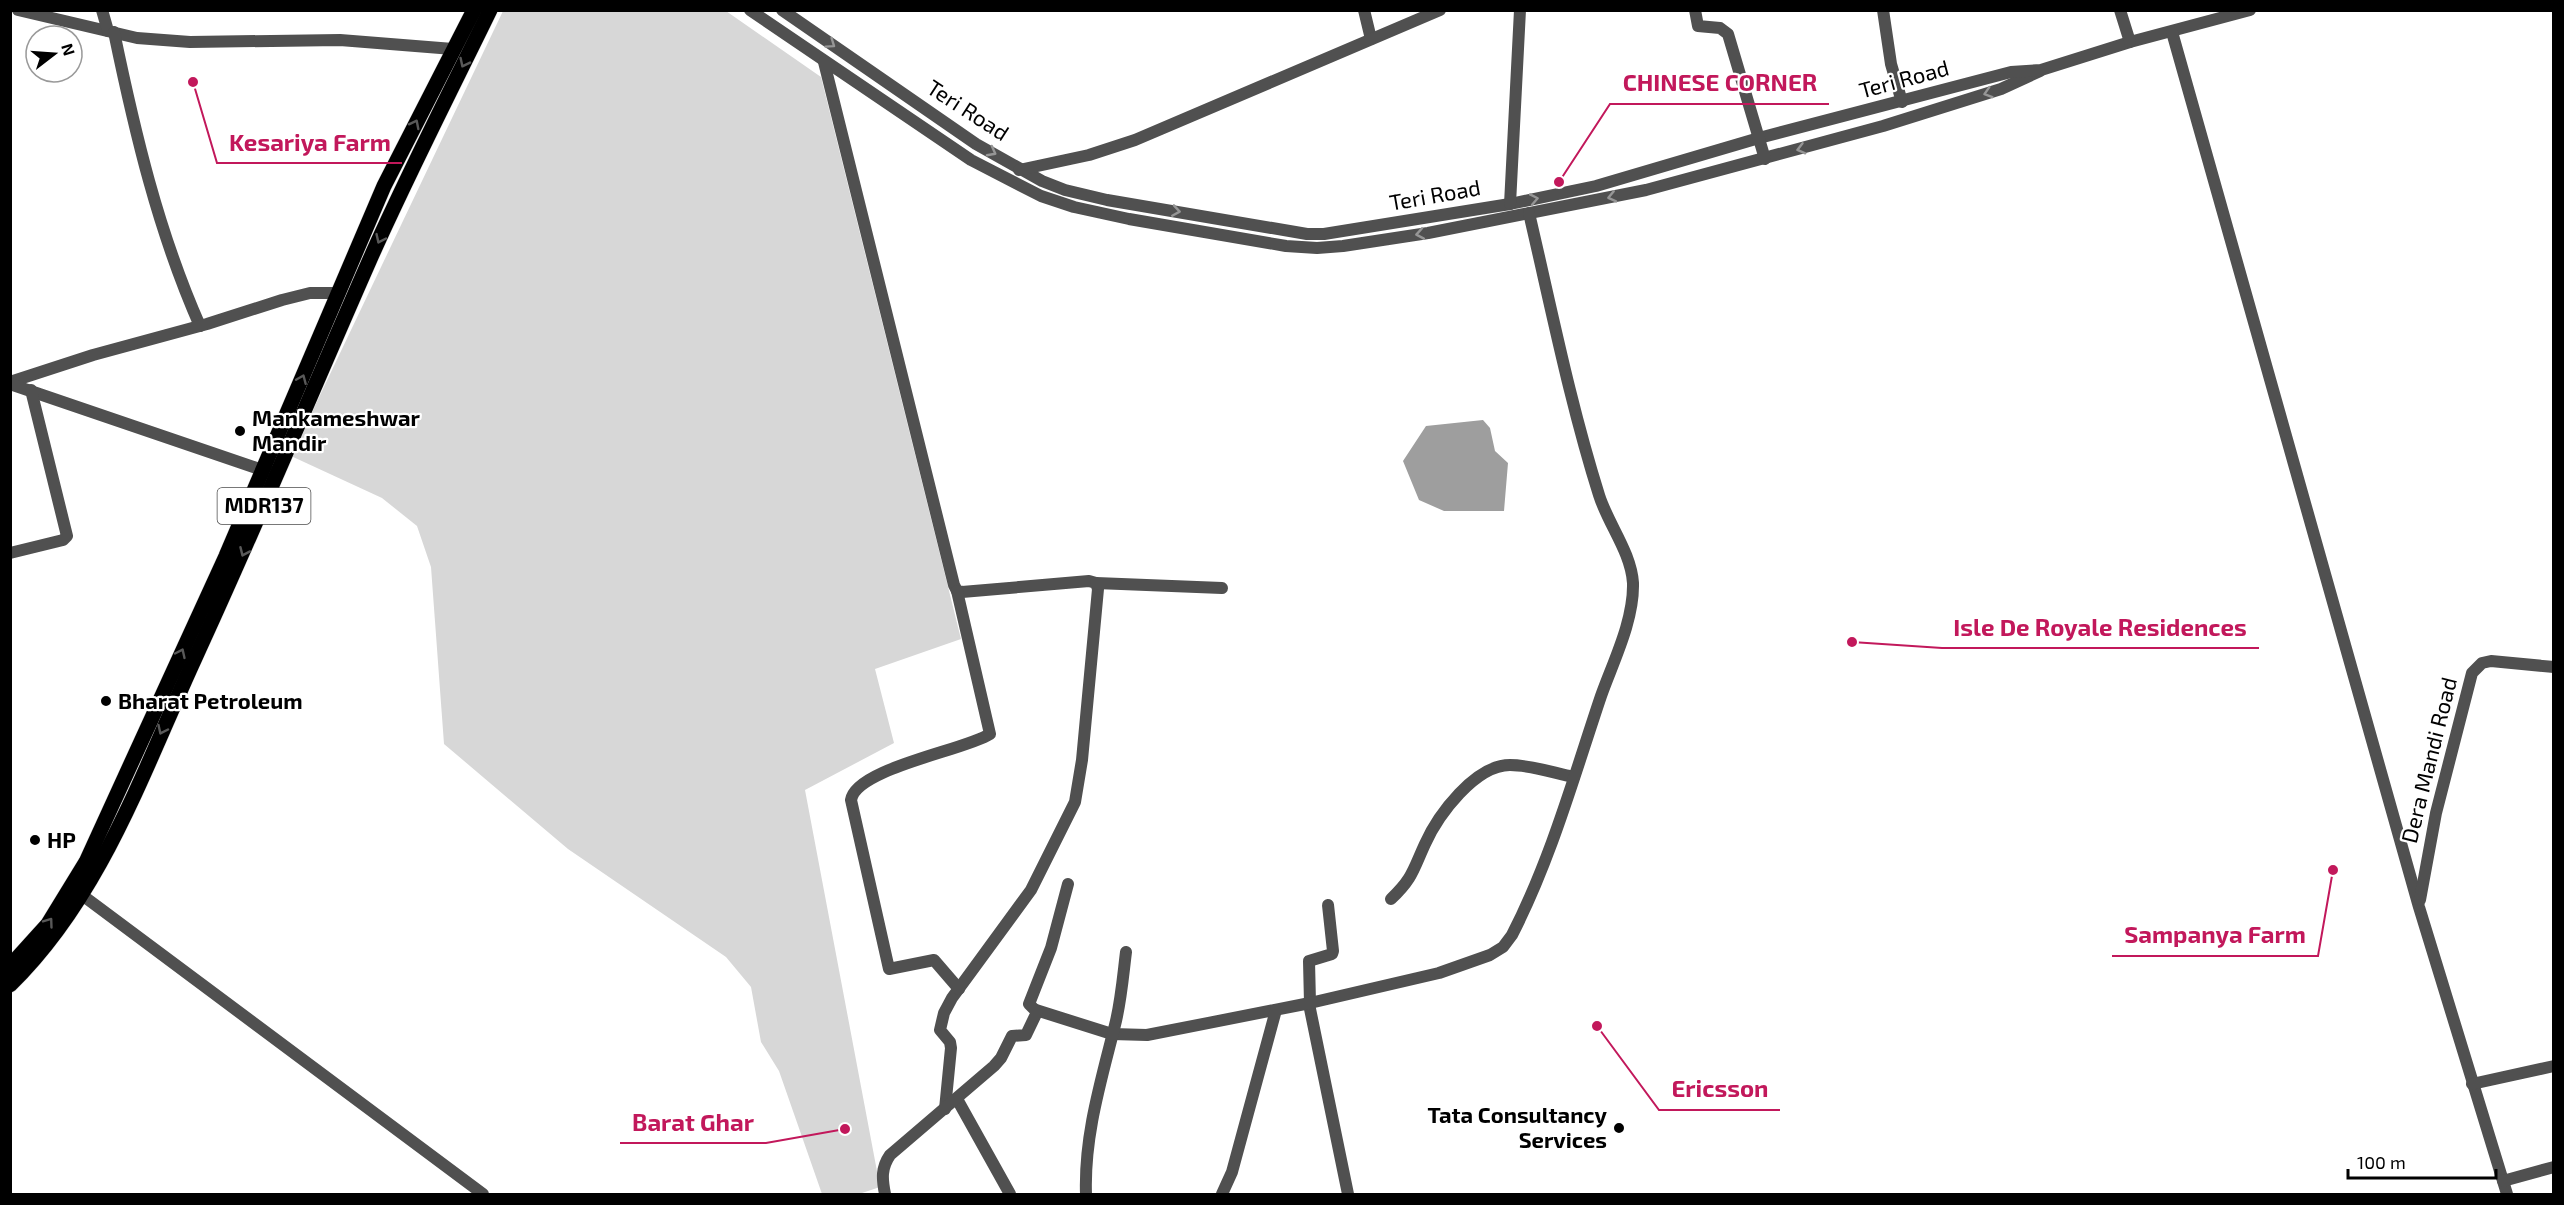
<svg xmlns="http://www.w3.org/2000/svg" width="2564" height="1205" font-family="'Exo 2',sans-serif">
  <style>
    .green { fill: #d7d7d7 }
    .water { fill: #9e9e9e }
    .lines { fill: none; stroke-linecap: round; stroke-linejoin: round }
    .major-casing { stroke: #dbdbdb; stroke-width: 16 }
    .minor { stroke: #505050; stroke-width: 12 }
    .major { stroke: #000; stroke-width: 15 }
    .oneway { stroke: #969696 }
    .oneway2 { stroke: #595959 }
    .poi-dot { fill: #000; stroke: #fff; stroke-width: 2 }
    .labels { text-anchor: middle; stroke-width: 4.5; stroke-linejoin: round; paint-order: stroke }
    .shield { fill: #fff; stroke: #4c4c4c; stroke-width: 1.5 }
    .shield-label { font-size: 21px; font-weight: bold; fill: #000 }
    .street-label { font-size: 22px; fill: #000; stroke: #fff }
    .poi-label { font-size: 22px; font-weight: bold; fill: #000; stroke: #fff; text-anchor: start }
    .leader { fill: none; stroke: #c2185b; stroke-width: 2 }
    .callout-dot { fill: #c2185b; stroke: #fff; stroke-width: 2 }
    .callout-label { font-size: 24px; text-anchor: middle; font-weight: bold; fill: #c2185b; stroke: #fff; stroke-width: 4.5; stroke-linejoin: round; paint-order: stroke }
  </style>
  <rect width="100%" height="100%" fill="#fff"/>
  <path class="green" d="M503,11h223l95,66 140,562 -86,30 19,74 -89,47 75,397 -21,7h-37l-43,-123 -18,-29 -10,-55 -25,-30 -158,-108 -124,-105 -13,-177 -14,-41 -35,-28 -91,-42z"/>
  <path class="water" d="M1483,420l7,8 5,23 13,12 -4,48h-60l-25,-11 -16,-39 23,-35z"/>
  <g class="lines">
    <defs>
      <g id="major">
        <path d="M10,966l38,-42 38,-62 140,-306 158,-370 90,-176"/>
        <path d="M10,985c91,-89 133,-214 185,-327 61,-132 117,-267 176,-401 37,-83 79,-165 119,-247"/>
      </g>
    </defs>
    <use href="#major" class="major-casing"/>
    <g class="minor">
      <path d="M18,10l119,28 53,4 150,-2 113,9"/>
      <path d="M102,10l6,21"/>
      <path d="M750,10l221,150 70,36 33,11 55,12 157,27 31,2 26,-2 85,-13 218,-43 237,-64 118,-37 39,-18"/>
      <path d="M782,10l194,134 66,37 23,9 42,10 200,34h17l186,-30 86,-18 163,-48 252,-66 30,-2 89,-28 120,-32"/>
      <path d="M1364,10l7,29"/>
      <path d="M1695,10l3,16 22,2 8,6 37,125"/>
      <path d="M1883,10l8,54 11,38"/>
      <path d="M2120,10l10,32"/>
      <path d="M114,32c21,101 44,199 86,294"/>
      <path d="M2172,32l247,875 88,287"/>
      <path d="M824,62l130,523 3,6 5,1 127,-11 7,2 2,6 -16,171 -7,42 -44,88 -79,108 -8,15 -4,17 10,12 1,6 -6,61"/>
      <path d="M1019,170l70,-15 46,-15 305,-130"/>
      <path d="M1510,204l10,-194"/>
      <path d="M10,382l83,-27 114,-31 75,-24 28,-7h28"/>
      <path d="M10,384l261,89"/>
      <path d="M10,553l53,-13 4,-4 -36,-146"/>
      <path d="M1096,583l126,5"/>
      <path d="M957,591l33,143c-24,16 -134,34 -139,66l38,169 45,-9 25,29"/>
      <path d="M82,895l401,299"/>
      <path d="M1391,899c22,-21 22,-29 34,-55 13,-29 50,-79 85,-79 21,0 44,8 64,12"/>
      <path d="M2420,900l16,-87 36,-140 10,-10 9,-2 63,6"/>
      <path d="M1310,1003l-1,-42 23,-7 1,-3 -5,-46"/>
      <path d="M1309,1004l39,190"/>
      <path d="M1036,1010l76,24 35,1 163,-32 129,-30 51,-18 13,-8 9,-12c39,-76 62,-159 89,-239 12,-34 33,-75 32,-113 -2,-31 -25,-59 -34,-88 -29,-92 -48,-188 -70,-282"/>
      <path d="M2472,1084l82,-18"/>
      <path d="M957,1099l53,95"/>
      <path d="M2503,1181l51,-14"/>
      <path d="M885,1194c-3,-15 -4,-26 5,-39l104,-89 7,-8 11,-22 14,-1 11,-23 -8,-8 22,-56 17,-64"/>
      <path d="M1086,1194c-2,-58 15,-113 29,-169 6,-23 8,-49 11,-73"/>
      <path d="M1222,1194l10,-22 44,-162"/>
    </g>
    <use href="#major" class="major"/>
  </g>
  <defs><path id="oneway-chevron" d="M-2-3.5L2.5 0L-2 3.5" fill="none" stroke-width="1.6" stroke-linecap="round" stroke-linejoin="round" transform="scale(1.5)"/></defs>
  <g class="oneway">
    <use href="#oneway-chevron" transform="translate(831 44) rotate(35)"/>
    <use href="#oneway-chevron" transform="translate(1988 93) rotate(163)"/>
    <use href="#oneway-chevron" transform="translate(1801 149) rotate(165)"/>
    <use href="#oneway-chevron" transform="translate(992 152) rotate(28)"/>
    <use href="#oneway-chevron" transform="translate(1612 197) rotate(167)"/>
    <use href="#oneway-chevron" transform="translate(1534 199) rotate(-11)"/>
    <use href="#oneway-chevron" transform="translate(1176 211) rotate(9)"/>
    <use href="#oneway-chevron" transform="translate(1420 234) rotate(170)"/>
  </g>
  <g class="oneway2">
    <use href="#oneway-chevron" transform="translate(464 63) rotate(116)"/>
    <use href="#oneway-chevron" transform="translate(415 124) rotate(-63)"/>
    <use href="#oneway-chevron" transform="translate(380 239) rotate(115)"/>
    <use href="#oneway-chevron" transform="translate(302 379) rotate(-67)"/>
    <use href="#oneway-chevron" transform="translate(244 552) rotate(114)"/>
    <use href="#oneway-chevron" transform="translate(181 653) rotate(-65)"/>
    <use href="#oneway-chevron" transform="translate(162 730) rotate(115)"/>
    <use href="#oneway-chevron" transform="translate(49 922) rotate(-54)"/>
  </g>
  <g class="poi-dot">
    <circle cx="240" cy="431" r="6"/>
    <circle cx="106" cy="701" r="6"/>
    <circle cx="35" cy="840" r="6"/>
    <circle cx="1619" cy="1128" r="6"/>
  </g>
  <g class="labels">
    <rect class="shield" x="217.5" y="488" width="93" height="36" rx="4.5"/>
    <g class="shield-label">
      <text x="264" y="513">MDR137</text>
    </g>
    <g class="street-label">
      <text transform="translate(1904 79) rotate(-15)" y="8">Teri Road</text>
      <text transform="translate(968 110) rotate(33)" y="8">Teri Road</text>
      <text transform="translate(1435 195) rotate(-10)" y="8">Teri Road</text>
      <text transform="translate(2429 760) rotate(-76)" y="8">Dera Mandi Road</text>
    </g>
    <g class="poi-label">
      <text x="252" y="426">Mankameshwar<tspan x="252" dy="25">Mandir</tspan></text>
      <text x="118" y="709">Bharat Petroleum</text>
      <text x="47" y="848">HP</text>
      <text x="1607" y="1123" text-anchor="end">Tata Consultancy<tspan x="1607" dy="25">Services</tspan></text>
    </g>
  </g>
  <path class="leader" d="M1559 182L1610 104H1829M193 82L217 163H402M1852 642L1942 648H2259M2333 870L2318 956H2112M1597 1026L1659 1110H1780M845 1129L766 1143H620"/>
  <g class="callout-dot">
    <circle cx="1559" cy="182" r="6"/>
    <circle cx="193" cy="82" r="6"/>
    <circle cx="1852" cy="642" r="6"/>
    <circle cx="2333" cy="870" r="6"/>
    <circle cx="1597" cy="1026" r="6"/>
    <circle cx="845" cy="1129" r="6"/>
  </g>
  <g class="callout-label">
    <text x="1720" y="91">CHINESE CORNER</text>
    <text x="310" y="151">Kesariya Farm</text>
    <text x="2100" y="636">Isle De Royale Residences</text>
    <text x="2215" y="943">Sampanya Farm</text>
    <text x="1720" y="1097">Ericsson</text>
    <text x="693" y="1131">Barat Ghar</text>
  </g>
  <rect width="2564" height="1205" fill="none" stroke="#000000" stroke-width="24"/>
  <g transform="translate(54 54) rotate(73)"><circle r="28" fill="#ffffff" stroke="#999999" stroke-width="1.5"/>
  <path d="M0-4.5L10 22L0 15L-10 22Z" fill="#000000"/>
  <text y="-9" font-size="16" font-weight="bold" text-anchor="middle" fill="#000000">N</text>
  </g>
  <path d="M2348 1169v9h148v-9" fill="none" stroke="#000000" stroke-width="3"/>
  <text x="2357" y="1169" font-size="18" fill="#000000" stroke="#ffffff" stroke-width="4.5" paint-order="stroke">100 m</text>
</svg>
